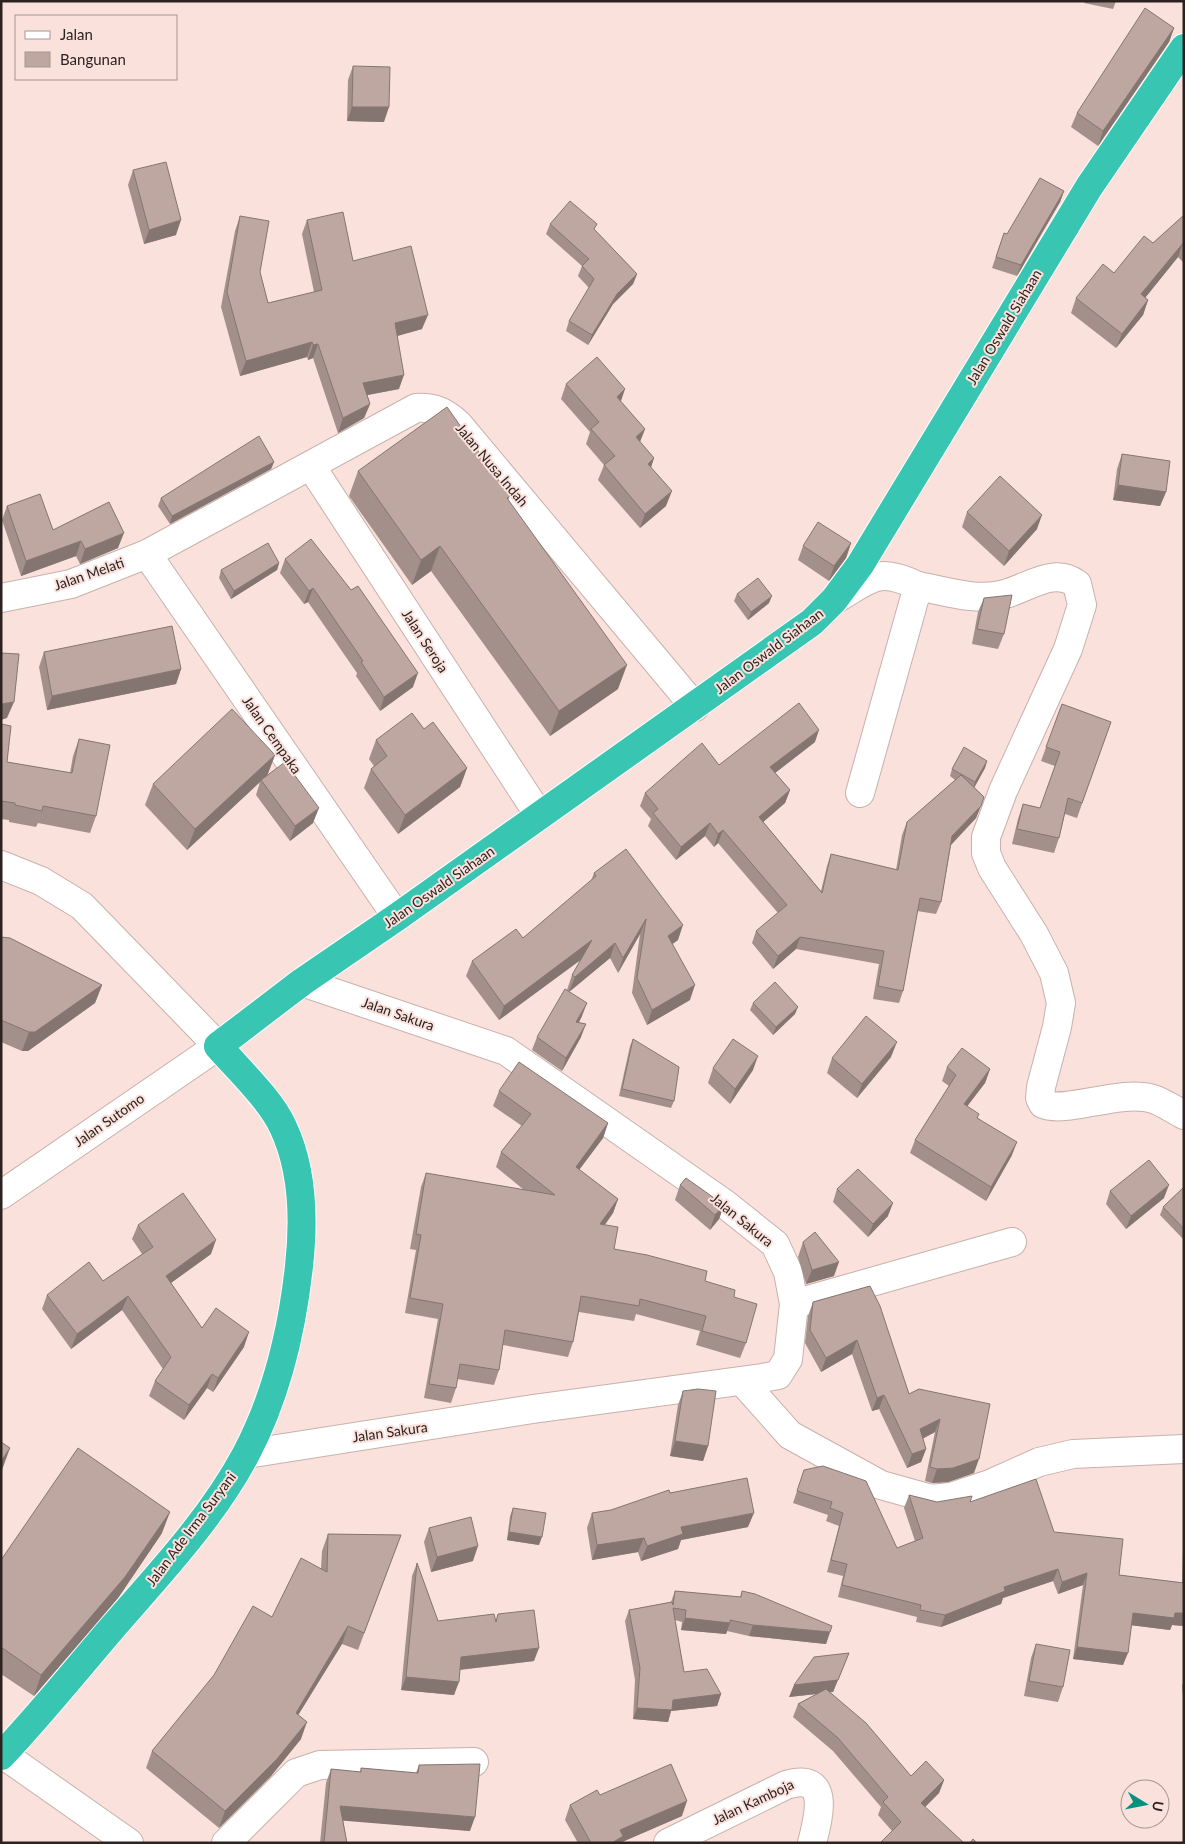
<svg xmlns="http://www.w3.org/2000/svg" width="1185" height="1844" font-family="Lato,sans-serif">
  <style>
    .lines { fill: none; stroke-linecap: round; stroke-linejoin: round }
    .minor-casing { stroke: #c8b1ab; stroke-width: 30 }
    .tertiary-casing { stroke: #c8b1ab; stroke-width: 30 }
    .secondary-casing { stroke: #c8b1ab; stroke-width: 30 }
    .trunk-casing { stroke: #fff; stroke-width: 30 }
    .minor { stroke: #fff; stroke-width: 28 }
    .tertiary { stroke: #fff; stroke-width: 28 }
    .secondary { stroke: #fff; stroke-width: 28 }
    .trunk { stroke: #38c6b3; stroke-width: 28 }
    .wall { fill: #a3908a }
    .shaded-wall { fill: #857571 }
    .building { fill: #bea7a1; stroke: #857571 }
    .labels { text-anchor: middle; stroke-width: 4; stroke-linejoin: round; paint-order: stroke }
    .street-label { font-size: 14px; fill: #2c2321; stroke: #fae1dc }
  </style>
  <rect width="100%" height="100%" fill="#fae1dc"/>
  <g class="lines">
    <defs>
      <g id="minor">
        <path d="M311,466l228,349"/>
        <path d="M147,554l250,363"/>
        <path d="M918,586c27,5 59,16 87,8 25,-7 48,-27 72,-10l5,21 -14,44 -65,142 -17,46v16l6,15 42,66 20,39 7,30 -4,24 -16,60 -1,11 3,6c23,10 78,-15 110,-5 10,3 21,11 31,16"/>
        <path d="M1,598l70,-14 76,-30 269,-146c18,-1 28,3 42,16l237,283"/>
        <path d="M834,600c37,-21 42,-34 84,-14l-58,207"/>
        <path d="M794,1304l218,-62"/>
        <path d="M742,1381l48,54 91,50 50,14 20,-2 39,-13 49,-22 34,-8 111,-5"/>
        <path d="M246,1454l287,-45 229,-31 16,-3 10,-16 6,-55 -6,-32 -13,-28 -50,-40 -219,-153 -204,-69"/>
        <path d="M1,1753l128,90"/>
        <path d="M226,1843l70,-70 24,-8 154,-3"/>
        <path d="M668,1843l118,-58c45,-14 33,31 26,58"/>
      </g>
      <path id="tertiary" d="M1,1195l217,-149"/>
      <path id="secondary" d="M1,865l40,16 41,25 136,140"/>
      <path id="trunk" d="M1,1756c39,-41 75,-86 112,-129 47,-54 99,-109 133,-173 30,-57 46,-123 53,-188 5,-45 4,-97 -16,-139 -12,-27 -46,-59 -65,-81l84,-64 95,-65 415,-295 22,-22 26,-35 229,-378 95,-139"/>
    </defs>
    <use href="#minor" class="minor-casing"/>
    <use href="#tertiary" class="tertiary-casing"/>
    <use href="#secondary" class="secondary-casing"/>
    <use href="#trunk" class="trunk-casing"/>
    <use href="#minor" class="minor"/>
    <use href="#tertiary" class="tertiary"/>
    <use href="#secondary" class="secondary"/>
    <use href="#trunk" class="trunk"/>
  </g>
  <g class="wall">
    <path d="M1085,1h31l-3,8 -29,-6z"/>
    <path d="M1174,28l-5,14 -71,104 -27,-19 6,-14z"/>
    <path d="M353,66l31,56 -37,-1 1,-41z"/>
    <path d="M133,170l43,65 -32,9 -16,-59z"/>
    <path d="M1064,191l-4,11 -43,74 -25,-8 12,-35 3,1z"/>
    <path d="M1184,215v48l-6,-6 -33,41 3,2 -5,15 -27,33 -45,-35 5,-15 38,-25 39,-30z"/>
    <path d="M240,216l20,56 8,31 46,-11 -12,-58 5,-14 46,41 69,68 -25,7 2,53 -32,6 3,9 -6,14 -26,15 -25,-75 -5,2 -1,-3 -67,19 -19,-69 14,-76z"/>
    <path d="M550,224l45,6 42,44 -4,10 -20,20 -25,41 -22,-14 3,-10 20,-33 -11,-12 4,-10 -36,-32z"/>
    <path d="M566,384l54,17 25,28 -5,13 14,16 -3,9 15,39 -26,22 -42,-48 6,-15 -18,-21 4,-12 -29,-33z"/>
    <path d="M1122,454l44,38 -6,14 -47,-6 4,-31z"/>
    <path d="M274,462l-3,7 -101,55 -12,-18 3,-8z"/>
    <path d="M358,471l152,25 -2,4 110,189 -68,47 -119,-165 -19,14 -63,-89z"/>
    <path d="M7,506l46,24 65,18 -38,16 -4,-8 -55,20 -19,-56z"/>
    <path d="M967,512l70,17 -33,37 -42,-39z"/>
    <path d="M851,543l-5,15 -17,23 -31,-21 5,-14z"/>
    <path d="M285,559l128,128 -33,24 -24,-35 1,-3 -49,-71 -4,2 -24,-31z"/>
    <path d="M279,563l-2,7 -46,29 -12,-21 2,-8z"/>
    <path d="M737,594l32,9 -21,17 -14,-19z"/>
    <path d="M984,598l20,36 -6,15 -26,-5 6,-32z"/>
    <path d="M44,652l137,17 -5,15 -129,26 -8,-43z"/>
    <path d="M1062,704l49,18 -34,96 -12,-4 -6,24 -5,15 -42,-9 6,-25 5,-15 17,4 15,-42 -14,-5z"/>
    <path d="M1,724l6,38 63,11 3,-17 6,-17 17,77 -6,17 -52,-10 -2,4 -27,-5v-2l-8,-1z"/>
    <path d="M376,740l91,28 -7,19 -62,47 -34,-46 7,-19 3,-3 -5,-7z"/>
    <path d="M815,742l-40,31 15,17 -5,13 -22,19 58,69 6,-25 4,-12 65,16 6,-35 5,-13 48,-42 -5,-4 2,-7 35,-8 -2,7 -11,19 10,10 -8,21 -25,27 -10,57 -5,12 -19,-3 -14,80 -4,12 -26,-4 6,-35 -83,-15 -23,20 -21,-26 4,-12 22,-18 -60,-70 -4,4 -9,-11 -29,24 -28,-34 3,-7 -11,-13 5,-13 74,-28z"/>
    <path d="M275,755l-8,21 46,47 -23,18 -34,-46 4,-13 -73,68 -42,-45 8,-21z"/>
    <path d="M594,873l84,67 -6,4 18,56 -43,25 -15,-32 8,-59 -22,39 -8,-15 -41,34 -2,-2 5,-15 10,-16 -83,61 -33,-44 6,-15 51,-23 68,-57z"/>
    <path d="M1,937l101,48 -7,18 -67,48h-6l-21,-9z"/>
    <path d="M753,1003l42,11 -22,21 -23,-25z"/>
    <path d="M582,1016l-3,6 2,15 -19,34 -30,-21 5,-13z"/>
    <path d="M633,1039l41,62 -3,7 -52,-12 11,-50z"/>
    <path d="M891,1057l-34,41 -30,-25 5,-15z"/>
    <path d="M947,1067l43,2 -5,14 -18,23 11,12 34,37 -26,46 -76,-48 5,-13 34,-54 -7,-5z"/>
    <path d="M713,1068l40,2 -23,34 -22,-21z"/>
    <path d="M499,1091l109,32 -5,15 -24,32 39,29 -5,14 -8,12 9,24 91,32 29,16 12,46 -6,15 -44,-13 4,-14 -64,-17 -2,7 -55,-9 -6,30 -5,15 -65,-12 -4,25 -5,15 -37,-6 -1,9 -5,15 -27,-5 14,-79 -33,-6 11,-63 -6,-1 11,-62 5,-14 98,17 -28,-23 5,-15 21,-26 -29,-20z"/>
    <path d="M680,1185l44,20 -5,14 -9,11 -35,-30z"/>
    <path d="M1184,1187v53l-24,-25 3,-8z"/>
    <path d="M837,1189l51,27 -20,21 -35,-35z"/>
    <path d="M1110,1191l54,7 -38,31 -20,-25z"/>
    <path d="M138,1225l73,29 -40,29 31,45 42,19 -31,45 -6,-4 -23,32 -35,-24 6,-15 8,-12 -41,-59 -51,39 -29,-40 5,-14 56,-14 39,-27 -10,-15z"/>
    <path d="M803,1242l31,34 -28,8 -8,-27z"/>
    <path d="M870,1286l39,108 10,-5 55,84 -26,9 -16,1 -7,-2 10,-49 -12,6 3,11 -5,13 -14,6 -28,-59 -7,2 -20,-57 -31,18 -16,-29 3,-27 5,-14z"/>
    <path d="M683,1391l25,55 -5,15 -33,-5 8,-51z"/>
    <path d="M804,1470l93,78 18,-7 -11,-33 5,-13 28,7h33l84,30 65,43 63,8 1,-34 1,-3v80l-12,-1 -2,5 -38,-5 -9,40 -50,-6 10,-74 -25,9 -5,-13 -50,17 -2,6 -60,23 -25,-5 1,-5 -79,-20 5,-21 -16,-4 12,-46 -13,-5 2,-6 -35,-12z"/>
    <path d="M670,1493l78,34 -67,13 -3,9 -37,12 -3,-9 -46,8 -5,-32 5,-15 19,-3z"/>
    <path d="M513,1508l26,37 -32,-5 3,-24z"/>
    <path d="M429,1528l44,33 -42,11 -7,-30z"/>
    <path d="M162,1533l-44,65 -84,98 -33,-22v-114z"/>
    <path d="M328,1534l73,1 -43,115 -16,-6 -44,71 3,24 -30,37 -52,52 -73,-60 6,-17 120,-134 49,-48 1,-18z"/>
    <path d="M417,1563l21,58 58,-1 2,-6 36,47 -74,9 -6,25 -53,-5 11,-114z"/>
    <path d="M675,1591l65,6 2,-6 88,41 -4,12 -77,-8 -22,-5 -1,3 -45,-4 1,-8 -7,-2 9,52 37,22 -4,12 -46,5 -3,11 -35,-3 2,-39 -10,-59 4,-11 42,-8z"/>
    <path d="M1036,1644l27,43 -5,15 -34,-6 7,-38z"/>
    <path d="M849,1653l-16,39h-3l81,84 33,4 -5,13 -14,14 -33,24 -14,-16 3,-8 -48,-56 -40,-34 5,-13 19,-10 -28,3z"/>
    <path d="M1184,1681v25l-2,-20z"/>
    <path d="M419,1765l51,66 -127,-11 4,23h-27l6,-60 5,-14 29,3 1,-4 55,5z"/>
    <path d="M600,1795l82,21 -60,26 -1,1h-43l-13,-23 5,-15z"/>
  </g>
  <g class="shaded-wall">
    <path d="M1174,28l-5,14 -71,104 5,-15z"/>
    <path d="M352,107h37l-5,15 -37,-1z"/>
    <path d="M1064,191l-4,11 -43,74 4,-11z"/>
    <path d="M181,220l-5,15 -32,9 5,-14z"/>
    <path d="M1183,242l-5,15 -42,52 5,-15z"/>
    <path d="M637,274l-4,10 -20,20 -25,41 4,-10 25,-41z"/>
    <path d="M1148,300l-5,15 -27,33 6,-14z"/>
    <path d="M428,315l-6,14 -32,9 5,-15z"/>
    <path d="M312,342l-5,15 -67,19 6,-15z"/>
    <path d="M318,344l-5,14 -5,2 5,-15z"/>
    <path d="M404,375l-5,14 -42,8 6,-14z"/>
    <path d="M625,389l-5,15 -3,-7z"/>
    <path d="M370,404l-6,14 -26,15 5,-15z"/>
    <path d="M645,429l-6,15 -3,-7z"/>
    <path d="M654,458l-5,15 -1,-9z"/>
    <path d="M274,462l-3,7 -101,55 2,-8z"/>
    <path d="M1118,485l48,7 -6,14 -47,-6z"/>
    <path d="M672,491l-6,15 -26,22 5,-14z"/>
    <path d="M1042,515l-5,14 -33,37 5,-15z"/>
    <path d="M124,533l-6,15 -38,16 5,-15z"/>
    <path d="M81,541l-5,15 -55,20 5,-15z"/>
    <path d="M851,543l-5,15 -17,23 5,-15z"/>
    <path d="M440,546l-9,25 -19,14 9,-25z"/>
    <path d="M279,563l-2,7 -46,29 3,-8z"/>
    <path d="M313,588l-5,14 -4,2 5,-13z"/>
    <path d="M772,596l-3,7 -21,17 3,-8z"/>
    <path d="M627,665l-9,24 -68,47 9,-25z"/>
    <path d="M181,669l-5,15 -129,26 5,-14z"/>
    <path d="M418,673l-5,14 -33,24 4,-14z"/>
    <path d="M14,702l-7,16 -6,2v-16z"/>
    <path d="M819,730l-4,12 -49,38 4,-13z"/>
    <path d="M275,755l-8,21 -6,4 -1,2 -73,68 8,-21z"/>
    <path d="M987,761l-2,7 -12,22 2,-8z"/>
    <path d="M467,768l-7,19 -62,47 7,-19z"/>
    <path d="M790,790l-5,13 -31,27 5,-13z"/>
    <path d="M981,806l-5,12 -28,30 4,-12z"/>
    <path d="M319,808l-6,15 -23,18 5,-15z"/>
    <path d="M710,823l-5,13 -29,24 5,-13z"/>
    <path d="M723,830l-5,13 -4,4 4,-13z"/>
    <path d="M646,919l-6,15 -22,39 5,-15z"/>
    <path d="M683,925l-5,15 -15,11 5,-15z"/>
    <path d="M800,937l-4,12 -23,20 5,-13z"/>
    <path d="M592,940l-5,15 -88,65 5,-14z"/>
    <path d="M615,943l-5,15 -41,34 6,-15z"/>
    <path d="M102,985l-7,18 -67,48h-6l7,-19z"/>
    <path d="M695,985l-5,15 -43,25 5,-15z"/>
    <path d="M587,1003l-5,13 -10,19 4,-13z"/>
    <path d="M798,1007l-3,7 -22,21 3,-8z"/>
    <path d="M586,1024l-5,13 -19,34 4,-13z"/>
    <path d="M897,1042l-6,15 -34,41 5,-14z"/>
    <path d="M758,1056l-5,14 -23,34 5,-15z"/>
    <path d="M990,1069l-5,14 -26,34 5,-13z"/>
    <path d="M608,1123l-5,15 -33,44 6,-15z"/>
    <path d="M1017,1142l-5,13 -26,46 5,-14z"/>
    <path d="M1169,1185l-5,13 -38,31 5,-13z"/>
    <path d="M618,1199l-5,14 -19,26 6,-15z"/>
    <path d="M893,1203l-5,13 -20,21 5,-13z"/>
    <path d="M724,1205l-5,14 -9,11 5,-15z"/>
    <path d="M216,1240l-5,14 -50,36 5,-14z"/>
    <path d="M839,1262l-5,14 -28,8 6,-14z"/>
    <path d="M128,1296l-6,14 -51,39 6,-15z"/>
    <path d="M249,1332l-5,15 -31,45 5,-14z"/>
    <path d="M857,1340l-5,14 -31,18 5,-14z"/>
    <path d="M212,1374l-5,14 -23,32 5,-15z"/>
    <path d="M884,1395l-5,14 -7,2 5,-13z"/>
    <path d="M940,1419l-5,13 -20,11 5,-14z"/>
    <path d="M675,1441l33,5 -5,15 -33,-5z"/>
    <path d="M10,1448l-8,22 -1,1v-10z"/>
    <path d="M926,1449l-5,13 -14,6 5,-14z"/>
    <path d="M979,1459l-5,14 -26,9 -16,1 5,-14z"/>
    <path d="M170,1512l-8,21 -44,65 -84,98 7,-21z"/>
    <path d="M754,1513l-6,14 -67,13 -3,9 -37,12 6,-15 34,-19z"/>
    <path d="M509,1532l33,5 -3,8 -32,-5z"/>
    <path d="M644,1538l-6,14 -46,8 5,-15z"/>
    <path d="M478,1546l-5,15 -42,11 6,-15z"/>
    <path d="M1058,1569l-5,12 -50,17 -2,6 -60,23 4,-12 59,-28z"/>
    <path d="M1087,1573l-4,12 -25,9 4,-12z"/>
    <path d="M1133,1613h51v13l-12,-1 -2,5 -41,-5z"/>
    <path d="M685,1618l45,5 -4,11 -45,-4z"/>
    <path d="M753,1625l77,7 -4,12 -77,-8z"/>
    <path d="M348,1626l-6,18 -53,86 7,-17z"/>
    <path d="M1077,1647l51,6 -5,12 -50,-6z"/>
    <path d="M539,1648l-5,13 -78,9 5,-13z"/>
    <path d="M849,1653l-16,39 -44,5 5,-12z"/>
    <path d="M406,1677l53,5 -5,13 -53,-5z"/>
    <path d="M721,1694l-4,12 -46,5 -3,11 -35,-3 4,-11 36,-8z"/>
    <path d="M307,1722l-6,17 -30,37 -52,52 6,-17z"/>
    <path d="M944,1780l-5,13 -23,23 5,-13z"/>
    <path d="M687,1801l-5,15 -60,26 -1,1h-9l8,-13z"/>
    <path d="M340,1806l135,11 -5,14 -135,-11z"/>
  </g>
  <g class="building">
    <path d="M1145,8l29,20 -71,103 -26,-18z"/>
    <path d="M353,66l37,1 -1,40h-37z"/>
    <path d="M166,162l15,58 -32,10 -16,-60z"/>
    <path d="M1040,178l24,13 -43,74 -25,-8 8,-24 3,1z"/>
    <path d="M570,201l27,23 -3,5 43,45 -20,20 -25,41 -23,-14 25,-42 -12,-13 7,-7 -39,-35z"/>
    <path d="M343,212l10,49 58,-15 17,69 -33,8 9,52 -41,8 7,21 -27,14 -25,-74 -5,1 -1,-3 -66,19 -19,-69 13,-76 29,5 -9,51 8,31 54,-13 -15,-70z"/>
    <path d="M1184,215v27l-43,52 7,6 -26,34 -46,-36 27,-34 11,9 30,-37 9,7z"/>
    <path d="M597,357l28,32 -8,8 28,32 -9,8 18,21 -6,6 24,27 -27,23 -41,-49 11,-9 -24,-27 8,-7 -33,-38z"/>
    <path d="M447,407l63,89 -3,2 120,167 -68,46 -119,-165 -19,14 -63,-89z"/>
    <path d="M259,436l15,26 -102,54 -11,-18z"/>
    <path d="M1122,454l48,7 -4,31 -48,-7z"/>
    <path d="M1000,476l42,39 -33,36 -42,-39z"/>
    <path d="M40,494l13,36 56,-28 15,31 -39,16 -4,-8 -55,20 -19,-55z"/>
    <path d="M818,522l33,21 -17,23 -31,-20z"/>
    <path d="M311,539l40,51 7,-4 60,87 -34,24 -23,-35 2,-1 -50,-73 -4,3 -24,-32z"/>
    <path d="M268,543l11,20 -45,28 -13,-21z"/>
    <path d="M758,578l14,18 -21,16 -14,-18z"/>
    <path d="M1012,595l-8,39 -27,-5 7,-31z"/>
    <path d="M172,626l9,43 -129,27 -8,-44z"/>
    <path d="M1,653l18,1 -5,48 -13,2z"/>
    <path d="M799,703l20,27 -49,37 20,23 -31,27 63,76 9,-39 67,16 9,-48 54,-47 23,22 -3,9 -29,30 -11,66 -21,-4 -17,93 -25,-5 6,-35 -84,-14 -22,19 -22,-25 31,-26 -64,-75 -5,4 -8,-11 -29,24 -28,-34 5,-4 -13,-16 57,-50 17,22z"/>
    <path d="M1062,704l49,18 -29,81 -14,-5 -9,40 -42,-9 6,-25 17,4 20,-56 -14,-5z"/>
    <path d="M232,709l43,46 -80,74 -42,-45z"/>
    <path d="M412,713l12,16 9,-7 34,46 -62,47 -34,-46 16,-13 -11,-16z"/>
    <path d="M1,724l10,2 -4,36 65,11 7,-34 31,6 -14,71 -53,-10 -1,5 -27,-6v-2l-14,-2z"/>
    <path d="M964,747l23,14 -12,21 -23,-13z"/>
    <path d="M285,762l34,46 -24,18 -34,-46z"/>
    <path d="M626,849l57,76 -15,11 27,49 -43,25 -15,-32 9,-59 -23,39 -8,-15 -40,34 -3,-2 20,-35 -88,66 -32,-45 44,-32 7,9 73,-62 -2,-3z"/>
    <path d="M1,937l9,1 92,47 -67,47h-6l-28,-12z"/>
    <path d="M775,982l23,25 -22,20 -23,-24z"/>
    <path d="M565,989l22,14 -11,19 10,2 -20,34 -29,-21z"/>
    <path d="M866,1016l31,26 -35,42 -30,-26z"/>
    <path d="M633,1039l46,28 -5,34 -52,-12z"/>
    <path d="M733,1039l25,17 -23,33 -22,-21z"/>
    <path d="M962,1048l28,21 -26,35 15,10 -2,4 40,24 -26,45 -76,-47 41,-65 -9,-8z"/>
    <path d="M519,1062l89,61 -32,44 42,32 -18,25 18,3 -4,22 33,6 60,16 -2,10 30,9 -1,7 23,7 -11,39 -44,-12 4,-15 -66,-17 -1,7 -58,-10 -8,46 -68,-12 -6,40 -39,-6 -4,24 -27,-4 14,-80 -33,-6 11,-63 -5,-1 10,-61 129,22 -54,-43 30,-38 -32,-23z"/>
    <path d="M1149,1160l20,25 -38,31 -21,-25z"/>
    <path d="M858,1169l35,34 -20,21 -36,-35z"/>
    <path d="M686,1178l38,27 -9,10 -35,-30z"/>
    <path d="M1184,1187v42l-21,-22z"/>
    <path d="M183,1193l33,47 -50,36 36,52 14,-20 33,24 -31,46 -6,-4 -23,31 -34,-24 16,-24 -43,-61 -51,38 -30,-39 42,-33 14,19 50,-34 -15,-22z"/>
    <path d="M815,1232l24,30 -27,8 -9,-28z"/>
    <path d="M870,1286l10,20 29,88 10,-5 71,15 -11,55 -26,9 -16,1 -7,-2 10,-48 -20,10 6,20 -14,5 -28,-59 -7,3 -20,-58 -31,18 -16,-28 3,-28z"/>
    <path d="M698,1389l18,2 -8,55 -33,-5 8,-50z"/>
    <path d="M1,1442l9,6 -9,13z"/>
    <path d="M78,1448l92,64 -45,65 -84,98 -40,-28v-87z"/>
    <path d="M823,1466l43,15 31,67 26,-10 -14,-43 28,7 35,-6 -2,6 66,-23 18,53 69,7 -4,36 65,8v30h-9l-1,5 -41,-5 -5,40 -51,-6 10,-74 -25,9 -4,-13 -54,18 1,4 -60,24 -25,-5 1,-5 -79,-20 5,-21 -16,-4 12,-47 -13,-5 2,-6 -35,-11 7,-21z"/>
    <path d="M747,1478l7,35 -73,14 2,7 -36,12 -3,-8 -47,7 -5,-32 19,-3 58,-20 1,3z"/>
    <path d="M513,1508l33,5 -4,24 -33,-5z"/>
    <path d="M471,1517l7,29 -41,11 -8,-29z"/>
    <path d="M328,1534l73,1 -37,98 -16,-7 -52,87 11,9 -30,37 -52,52 -73,-60 62,-76 39,-69 19,11 29,-59 26,14z"/>
    <path d="M417,1563l21,58 56,-7 2,8 2,-8 36,-4 5,38 -78,9 -2,25 -53,-5z"/>
    <path d="M675,1591l66,6 1,-6 13,3 77,32 -2,6 -77,-7 -23,-5v3l-45,-5 1,-8 -13,-2 11,64 23,-3 14,25 -48,6 -1,10 -35,-2 3,-40 -11,-58 43,-8 1,3z"/>
    <path d="M1036,1644l34,6 -7,37 -34,-6z"/>
    <path d="M849,1653l-11,27 -44,5 20,-28z"/>
    <path d="M826,1689l40,34 45,53 15,-15 18,19 -23,23 43,40h-84l21,-21 -18,-20 5,-5 -50,-59 -40,-34z"/>
    <path d="M480,1764l-5,53 -135,-11 7,37h-23l7,-74 30,3v-4l57,5 1,-8z"/>
    <path d="M671,1764l16,37 -67,29 3,6 -11,7h-21l-21,-38 27,-15 3,5z"/>
    <path d="M973,1839l4,4h-7z"/>
  </g>
  <g class="labels">
    <g class="street-label">
      <text transform="translate(1004 327) rotate(-59)" y="5">Jalan Oswald Siahaan</text>
      <text transform="translate(492 465) rotate(50)" y="5">Jalan Nusa Indah</text>
      <text transform="translate(89 574) rotate(-19)" y="5">Jalan Melati</text>
      <text transform="translate(425 641) rotate(57)" y="5">Jalan Seroja</text>
      <text transform="translate(769 651) rotate(-37)" y="5">Jalan Oswald Siahaan</text>
      <text transform="translate(272 735) rotate(55)" y="5">Jalan Cempaka</text>
      <text transform="translate(439 887) rotate(-35)" y="5">Jalan Oswald Siahaan</text>
      <text transform="translate(398 1014) rotate(19)" y="5">Jalan Sakura</text>
      <text transform="translate(109 1120) rotate(-35)" y="5">Jalan Sutomo</text>
      <text transform="translate(742 1220) rotate(39)" y="5">Jalan Sakura</text>
      <text transform="translate(390 1432) rotate(-8)" y="5">Jalan Sakura</text>
      <text transform="translate(191 1529) rotate(-53)" y="5">Jalan Ade Irma Suryani</text>
      <text transform="translate(753 1802) rotate(-25)" y="5">Jalan Kamboja</text>
    </g>
  </g>
  <rect width="1185" height="1844" fill="none" stroke="#2c2321" stroke-width="5"/>
  <rect x="15" y="15" width="162" height="65" fill="#fae1dc" stroke="#a89591"/>
  <rect x="25" y="31" width="25" height="8" fill="#ffffff" stroke="#a89591"/>
  <text x="60" y="40" font-size="15" fill="#2c2321">Jalan</text>
  <rect x="25" y="52" width="25" height="15" fill="#bea7a1" stroke="#a89591"/>
  <text x="60" y="65" font-size="15" fill="#2c2321">Bangunan</text>
  <g transform="translate(1145 1804) rotate(100)"><circle r="24" fill="#fae1dc" stroke="#a89591"/>
  <path d="M0-4L9 19L0 12L-9 19Z" fill="#00927f"/>
  <text y="-8" font-size="14" font-weight="bold" text-anchor="middle" fill="#2c2321">U</text>
  </g>
</svg>
